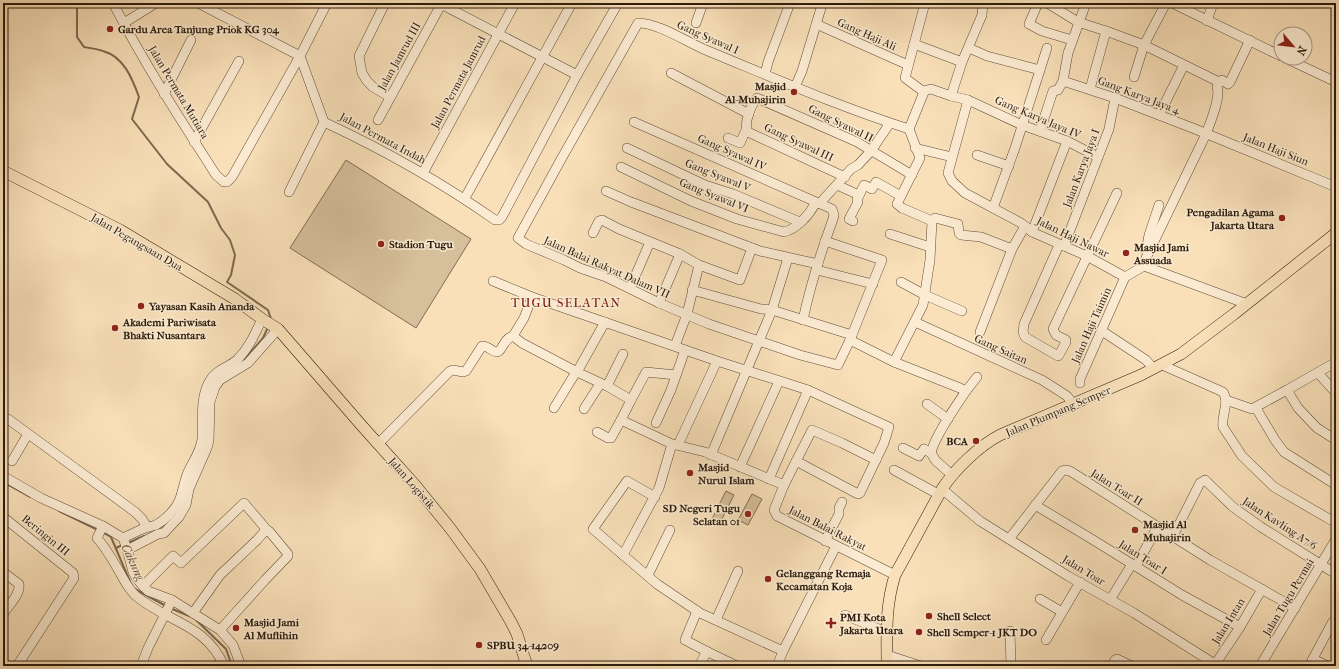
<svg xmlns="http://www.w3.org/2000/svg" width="1339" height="669" font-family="'IM FELL French Canon',serif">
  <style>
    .green { fill: #d6bf9b; stroke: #816d52 }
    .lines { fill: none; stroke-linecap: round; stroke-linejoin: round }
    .stream { stroke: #7d6950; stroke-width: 2 }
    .minor-casing { stroke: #5f4c36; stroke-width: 10 }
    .major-casing { stroke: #2c1b0a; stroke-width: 12 }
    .minor { stroke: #fbebd2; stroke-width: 9 }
    .major { stroke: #f9e0b9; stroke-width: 11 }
    .poi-dot { fill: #8f2418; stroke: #fbebd2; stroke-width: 1.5 }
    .labels { text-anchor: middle; stroke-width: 3; stroke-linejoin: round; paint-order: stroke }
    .poi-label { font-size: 11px; font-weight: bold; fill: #2c1b0a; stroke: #fbebd2; text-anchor: start }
    .street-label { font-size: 11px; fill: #2c1b0a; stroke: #fbebd2 }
    .water-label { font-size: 12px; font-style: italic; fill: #624f38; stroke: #fbebd2 }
    .quarter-label { font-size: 13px; letter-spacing: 1px; fill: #7a1f14; stroke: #fbebd2 }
  </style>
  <rect width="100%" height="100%" fill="#f9e0b9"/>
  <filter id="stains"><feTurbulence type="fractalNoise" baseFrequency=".005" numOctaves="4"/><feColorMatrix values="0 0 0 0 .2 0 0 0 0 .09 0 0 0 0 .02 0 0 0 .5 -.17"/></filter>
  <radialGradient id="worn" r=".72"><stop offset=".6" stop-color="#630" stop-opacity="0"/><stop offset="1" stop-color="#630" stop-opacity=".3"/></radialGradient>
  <g class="green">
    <path d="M346,160l125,79 -55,89 -126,-80z"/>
    <path d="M726,491l8,4 -14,28 -8,-4z"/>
    <path d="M752,494l10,5 -14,26 -10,-5z"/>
  </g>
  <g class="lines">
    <g class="stream">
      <path d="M77,3v34l7,10c6,1 13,2 19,4 21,6 29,27 36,46l-7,22 35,45 41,38 13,26 9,12 5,15 -4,20 -4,7 41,28 3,9"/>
      <path d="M244,360l19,-22 5,-11"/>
      <path d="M3,482l27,15"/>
      <path d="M59,511l39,19"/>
      <path d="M157,530l9,-7"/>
      <path d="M102,532l9,5 20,47"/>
      <path d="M128,543l16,-7"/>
      <path d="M116,548l6,-3"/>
      <path d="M133,588l33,18"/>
      <path d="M170,608l24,10 32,31 6,17"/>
    </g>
    <defs>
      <g id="minor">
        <path d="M113,3c31,60 67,116 103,172l8,7h3l5,-5 68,-121 27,-53"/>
        <path d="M198,3l102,53 24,66c60,28 117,60 171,98h4l3,-3 75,-142 41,-72"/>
        <path d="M385,3l-26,53 3,17 5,8 6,6 17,10"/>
        <path d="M439,3l138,72"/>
        <path d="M983,3l-1,12 -20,47 -11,34 17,4 54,25 45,16 31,16"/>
        <path d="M1038,3l-9,21 13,7 30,9"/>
        <path d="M1047,3l31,19 28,9 -16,58"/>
        <path d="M1172,3l109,53"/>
        <path d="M1207,21l6,-18"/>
        <path d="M124,23l32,-20"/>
        <path d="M696,23l7,-20"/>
        <path d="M816,24l92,41"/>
        <path d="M1106,31l38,14 75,37"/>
        <path d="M914,44l48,18"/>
        <path d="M969,48l18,8 53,14 -25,78 -22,60"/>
        <path d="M1285,58l51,24"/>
        <path d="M1040,70l7,-22"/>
        <path d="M671,73l78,41"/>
        <path d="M765,74l3,-12 22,-59"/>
        <path d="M1134,77l10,-32 22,-42"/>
        <path d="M1063,81l52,17 80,31 141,58"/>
        <path d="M795,87l7,-16 19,-63 -1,-3 -3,-2"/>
        <path d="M923,91l8,-2 20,7"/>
        <path d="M164,94l27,-54"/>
        <path d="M968,100l-20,73 4,8 13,12 56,30 11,9 55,24 38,21"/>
        <path d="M1159,115l25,-50"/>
        <path d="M378,120l64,-117"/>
        <path d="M634,122l198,87 2,6 -1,4c-12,33 -23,67 -30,101"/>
        <path d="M909,129c-69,-22 -135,-51 -201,-78 -20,-8 -49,-28 -70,-28l-79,140 -41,75 8,6 38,16 16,8 26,9 53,26 50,21 91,31 38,10 12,-25 44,22 66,26 6,3c-10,15 -32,46 -35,62l5,8 16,14"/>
        <path d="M1040,131l13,-40 5,-1 5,-9 5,-28 18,-50"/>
        <path d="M728,138l12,5 6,-13"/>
        <path d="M194,142l45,-81"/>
        <path d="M627,148l78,37 28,9 67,28"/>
        <path d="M915,148l37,9"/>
        <path d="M977,155l32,11"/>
        <path d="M621,167l70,34 46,18 47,13c13,-3 25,-17 31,-28l5,-1 31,-34 7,-4 13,-14 19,-28"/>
        <path d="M423,173l92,-170"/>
        <path d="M845,177l-97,-45c-5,-8 3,-27 9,-34l100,44 55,33"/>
        <path d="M837,185l22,10"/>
        <path d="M606,191l25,11 129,49 58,13"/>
        <path d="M289,192l35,-70"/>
        <path d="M465,198l107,-195"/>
        <path d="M853,221l-4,-2 9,-17 -1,-2 7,-15 8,4 4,-7 25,14"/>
        <path d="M932,221l3,-3 23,6 1,9 2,2 20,2 31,12 13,-23"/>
        <path d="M1032,232l35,-91"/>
        <path d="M593,233l6,-12 3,-1 17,9 61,25 19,11 41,15 12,-32"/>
        <path d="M890,234l40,13"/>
        <path d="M825,241l57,19 -32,80"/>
        <path d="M1059,245l-35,79 -1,8 2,5 33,19 1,-1 7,-13v-2l-10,-5 -3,-6 64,-136"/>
        <path d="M1064,246l45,-117 6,-31"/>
        <path d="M1146,251l3,-16 10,-30"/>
        <path d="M1146,258l60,-124c4,-11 15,-36 11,-47l3,-6 2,-1 6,4 2,-2 20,-42"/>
        <path d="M1144,266l103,38"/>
        <path d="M817,270l56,14"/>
        <path d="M1125,277l19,-11"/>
        <path d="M493,281l39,16 185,64 91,29 81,37 -5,16 -24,50 -2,1 -62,-33"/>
        <path d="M901,282l24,13 37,16"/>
        <path d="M630,288l20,-46"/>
        <path d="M692,290l69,19 11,1 80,25"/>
        <path d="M532,297l-8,21 -11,18 9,7 55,29"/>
        <path d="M659,303l21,-49"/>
        <path d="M605,322l-28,50 30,14 24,14 -10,20 51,24"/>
        <path d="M915,322l127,58 25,16 6,8"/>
        <path d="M1102,331l44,29 8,9"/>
        <path d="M980,332l32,-83"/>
        <path d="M675,346l12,-32 12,-49"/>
        <path d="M894,362l29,-57 7,-45 2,-39 -30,-13 -5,-4 23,-46 -11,-29 15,-37 -19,-14 20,-75"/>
        <path d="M1336,362l-49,28 11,18 19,20 19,12"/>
        <path d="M1162,365l61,27c7,10 -2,24 0,35l19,29 32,31 62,36"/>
        <path d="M1318,373l18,20"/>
        <path d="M1080,383v-4l45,-102"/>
        <path d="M607,386l16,-32"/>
        <path d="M966,391l11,-14"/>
        <path d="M631,400l15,-28 30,3"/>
        <path d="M1226,400l26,9 35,-19"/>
        <path d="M927,404l21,15"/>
        <path d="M554,408l22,-36"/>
        <path d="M1256,408l19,32 9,12 52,33"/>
        <path d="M584,409l16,-25"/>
        <path d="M8,419l127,93 7,7 5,8"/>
        <path d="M656,423l15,-33 14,-40"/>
        <path d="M597,432l11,6h3l10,-18"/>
        <path d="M378,444l72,-73 3,-1 10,2 3,-1 16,-25c8,-1 14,13 20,1 3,-5 5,-9 11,-11"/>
        <path d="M678,445l39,-84"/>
        <path d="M903,448l16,8 5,-7 7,4"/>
        <path d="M711,455l61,-145 16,-52"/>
        <path d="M12,461l16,-27"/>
        <path d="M740,467l39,-86"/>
        <path d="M894,470l44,24"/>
        <path d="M3,476l38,22 62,28 20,12 4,11 6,23 4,7 6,7 5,5 24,9 48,30 13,15 8,21"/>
        <path d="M769,479l39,-89"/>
        <path d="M784,485l28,-55 30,13 34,17"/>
        <path d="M942,489l38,32 88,55 66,37 84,53"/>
        <path d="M1035,505l55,33 92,57 58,32"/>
        <path d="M3,517l70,56 1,5 -57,88"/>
        <path d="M103,526l-6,12c9,10 15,21 22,33 5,9 9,18 17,25 31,26 70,28 88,70"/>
        <path d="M1173,536l27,-53 5,-3 28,27 28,20 75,47"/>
        <path d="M123,538c7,-3 14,-7 22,-10 4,-1 8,-2 11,-3 9,-5 19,-15 23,-24 4,-9 5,-20 9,-29 5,-11 13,-21 14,-33 2,-19 -3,-38 7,-57 6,-12 18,-14 28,-22 12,-12 18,-26 25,-41"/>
        <path d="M1009,539l53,-68 3,-1 5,1 140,89 85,48"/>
        <path d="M825,541l14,-27v-6l3,-6"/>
        <path d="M127,550l31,-16 6,-1 15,-16 7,-12 3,-16 18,-41 2,-7 1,-39 5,-15 5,-7 28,-17 30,-34"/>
        <path d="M623,555l-30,-26 34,-48 28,16"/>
        <path d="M1136,566l22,-40"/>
        <path d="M3,572l16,12c2,10 -11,22 -16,30"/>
        <path d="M648,575l22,-45"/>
        <path d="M143,586l30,-30 8,7 63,-60 23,27"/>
        <path d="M1040,599l22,13"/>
        <path d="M1110,600l22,-36"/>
        <path d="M697,611l-12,29 23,12"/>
        <path d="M193,613l27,-38 37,-35 8,-9h4l19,23v2l-23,24 -45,50"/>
        <path d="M845,615l41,17"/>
        <path d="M716,620l22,-49"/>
        <path d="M1010,631l1,35"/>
        <path d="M1046,640l34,-58"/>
        <path d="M783,651l-83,-38 -43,-29 -34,-29 36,-67 13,-44 33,8 79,33 -10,25 3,6 118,59"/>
        <path d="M887,655l34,11"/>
        <path d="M1313,659l15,7"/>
        <path d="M141,666l7,-18 24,-48"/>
        <path d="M699,666l7,-13 2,-1 29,14"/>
        <path d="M777,666l6,-15 53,-105"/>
        <path d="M1112,666l3,-6 2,-1 15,7"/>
        <path d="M1214,666l26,-39 22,-38"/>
        <path d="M1260,666l76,-127"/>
        <path d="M1309,666l23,-43 4,-4"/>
      </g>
      <g id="major">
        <path d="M3,171l117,59 115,69 27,20 16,10 84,97 53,59 35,43 30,41 31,53 6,12 10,32"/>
        <path d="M887,666c0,-34 -2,-58 8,-91l47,-86c13,-20 37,-43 58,-54l141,-60 40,-21 53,-40 102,-81"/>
      </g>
    </defs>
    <use href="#minor" class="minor-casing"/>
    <use href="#major" class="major-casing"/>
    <use href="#minor" class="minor"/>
    <use href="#major" class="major"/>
  </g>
  <g class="poi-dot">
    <circle cx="110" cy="29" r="4"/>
    <circle cx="794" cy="92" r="4"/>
    <circle cx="1282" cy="218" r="4"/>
    <circle cx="381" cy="244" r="4"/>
    <circle cx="1126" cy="253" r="4"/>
    <circle cx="141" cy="306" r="4"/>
    <circle cx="115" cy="328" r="4"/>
    <circle cx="976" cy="441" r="4"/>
    <circle cx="690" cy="473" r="4"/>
    <circle cx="748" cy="514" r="4"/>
    <circle cx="1135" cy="530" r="4"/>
    <circle cx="768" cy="579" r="4"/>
    <circle cx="929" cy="616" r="4"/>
    <path d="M829 617h4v4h4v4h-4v4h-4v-4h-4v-4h4z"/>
    <circle cx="236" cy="628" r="4"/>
    <circle cx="919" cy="632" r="4"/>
    <circle cx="479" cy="645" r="4"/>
  </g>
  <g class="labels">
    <g class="poi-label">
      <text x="118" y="33">Gardu Area Tanjung Priok KG 304</text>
      <text x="786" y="90" text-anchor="end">Masjid<tspan x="786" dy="13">Al-Muhajirin</tspan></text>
      <text x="1274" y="216" text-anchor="end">Pengadilan Agama<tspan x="1274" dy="13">Jakarta Utara</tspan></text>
      <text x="389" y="248">Stadion Tugu</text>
      <text x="1134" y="251">Masjid Jami<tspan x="1134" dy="13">Assuada</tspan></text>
      <text x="149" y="310">Yayasan Kasih Ananda</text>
      <text x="123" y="326">Akademi Pariwisata<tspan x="123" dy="13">Bhakti Nusantara</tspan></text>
      <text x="968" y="445" text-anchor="end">BCA</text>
      <text x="698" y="471">Masjid<tspan x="698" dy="13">Nurul Islam</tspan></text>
      <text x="740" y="512" text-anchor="end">SD Negeri Tugu<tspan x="740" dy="13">Selatan 01</tspan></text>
      <text x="1143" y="528">Masjid Al<tspan x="1143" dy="13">Muhajirin</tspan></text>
      <text x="776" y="577">Gelanggang Remaja<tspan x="776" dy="13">Kecamatan Koja</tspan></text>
      <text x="937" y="620">Shell Select</text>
      <text x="840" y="621">PMI Kota<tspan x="840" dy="13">Jakarta Utara</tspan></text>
      <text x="244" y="626">Masjid Jami<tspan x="244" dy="13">Al Muflihin</tspan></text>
      <text x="927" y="636">Shell Semper-1 JKT DO</text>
      <text x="487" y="649">SPBU 34-14209</text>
    </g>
    <g class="street-label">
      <text transform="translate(867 34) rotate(24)" y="4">Gang Haji Ali</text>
      <text transform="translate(708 37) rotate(24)" y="4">Gang Syawal I</text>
      <text transform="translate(399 56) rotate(-61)" y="4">Jalan Jamrud III</text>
      <text transform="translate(458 82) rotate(-62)" y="4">Jalan Permata Jamrud</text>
      <text transform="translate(179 92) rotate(59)" y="4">Jalan Permata Mutiara</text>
      <text transform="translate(1139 95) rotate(21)" y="4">Gang Karya Jaya 4</text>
      <text transform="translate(1038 117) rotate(23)" y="4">Gang Karya Jaya IV</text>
      <text transform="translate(841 123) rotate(26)" y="4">Gang Syawal II</text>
      <text transform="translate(383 138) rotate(28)" y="4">Jalan Permata Indah</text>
      <text transform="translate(799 142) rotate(25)" y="4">Gang Syawal III</text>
      <text transform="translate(1276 149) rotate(22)" y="4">Jalan Haji Siun</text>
      <text transform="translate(732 152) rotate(24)" y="4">Gang Syawal IV</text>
      <text transform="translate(1081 168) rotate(-69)" y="4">Jalan Karya Jaya I</text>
      <text transform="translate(718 175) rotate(22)" y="4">Gang Syawal V</text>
      <text transform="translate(714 195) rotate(22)" y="4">Gang Syawal VI</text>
      <text transform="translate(1073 237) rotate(26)" y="4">Jalan Haji Nawar</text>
      <text transform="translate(137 242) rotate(30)" y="4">Jalan Pegangsaan Dua</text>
      <text transform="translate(607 267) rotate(24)" y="4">Jalan Balai Rakyat Dalam VII</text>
      <text transform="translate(1091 325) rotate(-66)" y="4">Jalan Haji Taimin</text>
      <text transform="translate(1001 349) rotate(24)" y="4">Gang Saitan</text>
      <text transform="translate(1058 411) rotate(-23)" y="4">Jalan Plumpang Semper</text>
      <text transform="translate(412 483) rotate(49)" y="4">Jalan Logistik</text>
      <text transform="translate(1117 487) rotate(32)" y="4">Jalan Toar II</text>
      <text transform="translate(1280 523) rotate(33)" y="4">Jalan Kavling A7/6</text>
      <text transform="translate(828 528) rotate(27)" y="4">Jalan Balai Rakyat</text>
      <text transform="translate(46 535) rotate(39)" y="4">Beringin III</text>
      <text transform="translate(1143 557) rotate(32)" y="4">Jalan Toar I</text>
      <text transform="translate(1084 570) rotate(31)" y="4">Jalan Toar</text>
      <text transform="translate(1288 597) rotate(-59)" y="4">Jalan Tugu Permai</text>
      <text transform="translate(1228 621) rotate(-58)" y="4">Jalan Intan</text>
    </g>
    <g class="water-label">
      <text transform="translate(133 562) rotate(65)" y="4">Cakung</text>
    </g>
    <g class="quarter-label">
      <text x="566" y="307">TUGU SELATAN</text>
    </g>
  </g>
  <rect width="1339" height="669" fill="none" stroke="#f9e0b9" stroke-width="16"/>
  <rect x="4" y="4" width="1331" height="661" fill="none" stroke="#2c1b0a" stroke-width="2"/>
  <rect x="8" y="8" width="1323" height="653" fill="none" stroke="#2c1b0a"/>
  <g transform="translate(1293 46) rotate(118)"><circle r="19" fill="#fbebd2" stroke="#a89882"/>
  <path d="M0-3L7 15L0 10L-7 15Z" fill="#8f2418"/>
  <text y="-6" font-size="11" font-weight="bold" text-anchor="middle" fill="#2c1b0a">N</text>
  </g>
  <rect width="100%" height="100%" filter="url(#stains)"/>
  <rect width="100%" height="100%" fill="url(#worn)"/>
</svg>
